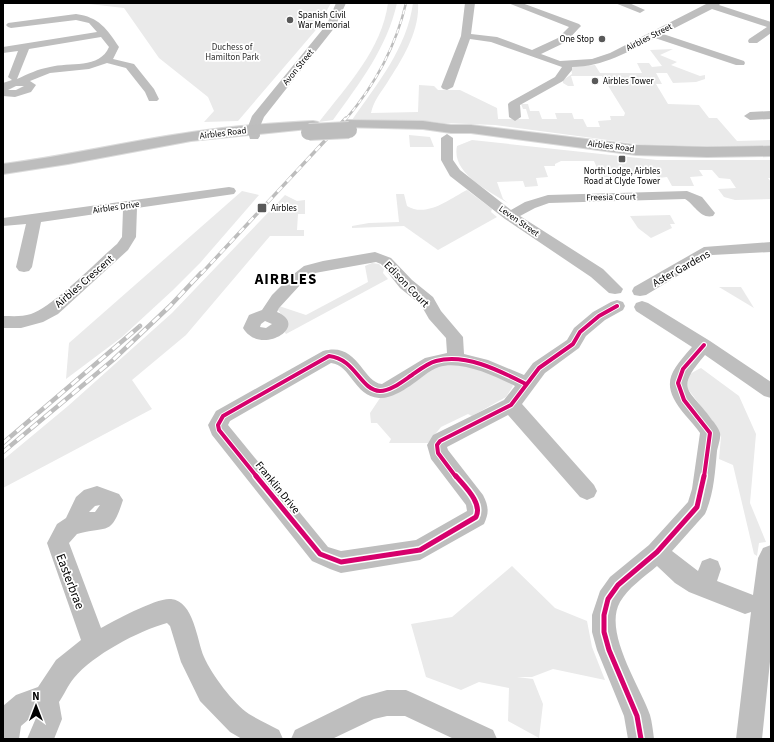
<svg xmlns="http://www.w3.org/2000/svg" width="774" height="742" font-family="'Source Sans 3',sans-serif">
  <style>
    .green { fill: #eaeaea }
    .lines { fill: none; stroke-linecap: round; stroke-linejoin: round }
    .major-casing { stroke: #dbdbdb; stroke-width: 2 }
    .minor { fill: #bebebe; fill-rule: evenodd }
    .major { fill: #bdbdbd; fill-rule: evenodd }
    .rail-far2-casing { stroke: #bdbdbd; stroke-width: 2.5 }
    .rail-far1-casing { stroke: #bdbdbd; stroke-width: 3.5 }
    .rail-casing { stroke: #bdbdbd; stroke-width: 4.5 }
    .rail-far2 { stroke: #fff; stroke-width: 1.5; stroke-dasharray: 5; stroke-linecap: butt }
    .rail-far1 { stroke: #fff; stroke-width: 2.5; stroke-dasharray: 7; stroke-linecap: butt }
    .rail { stroke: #fff; stroke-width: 3; stroke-dasharray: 9; stroke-linecap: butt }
    .major-bridge-casing { stroke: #dbdbdb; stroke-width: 18; stroke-linecap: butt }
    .major-bridge { stroke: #bdbdbd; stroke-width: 16 }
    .cycleway-far1-casing { stroke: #fff; stroke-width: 6 }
    .cycleway-casing { stroke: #fff; stroke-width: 8 }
    .cycleway-far1 { stroke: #d6006c; stroke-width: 4 }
    .cycleway { stroke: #d6006c; stroke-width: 5 }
    .poi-dot { fill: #595959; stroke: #fff; stroke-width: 1.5 }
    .labels { text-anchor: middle; stroke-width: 3.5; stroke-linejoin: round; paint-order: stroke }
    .far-poi-label { font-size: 9px; fill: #000; stroke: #fff; text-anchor: start }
    .far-street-label { font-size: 9px; fill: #000; stroke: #fff }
    .far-park-label { font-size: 9px; fill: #2f2f2f; stroke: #fff }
    .street-label { font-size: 11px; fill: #000; stroke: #fff }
    .near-street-label { font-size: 13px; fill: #000; stroke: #fff }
    .district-label { font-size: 15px; font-weight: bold; letter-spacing: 1px; fill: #000; stroke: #fff }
  </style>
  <rect width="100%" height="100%" fill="#fff"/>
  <g class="green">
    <path d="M80,3h251l-16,28 -77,90 -34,1 10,-11 -6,-14 -49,-39 -35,-50z"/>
    <path d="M388,3h9c-10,45 -38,81 -64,117l-14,2c28,-36 63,-73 69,-119z"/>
    <path d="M413,3h5c2,28 -16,57 -31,80 -6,9 -14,19 -16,30l47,-1 1,-27 15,1 4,4h22l37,18 1,11h31l-3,-10h-3l-2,-5h7l2,7h9l3,8h15l-2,-6h17l2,6h9l4,8h13l-2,-6 13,-1 -1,-4h14l1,-3 -23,-37h-31l3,10h-6l-5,-3v-3l9,-6 -1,-7 24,-2 5,8h42l-5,-10h12l3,4 10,-1 -12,-16 23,-1 -13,6 17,7 -6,3 29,11 5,-1v4l-9,3 -23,1 -6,-10h-11l6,11h-6l12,20 31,1 10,13h8l20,23 34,-1v5l-63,1 -70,-2 -143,-19 -52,-2 -13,-2 -78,-1c25,-36 55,-72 61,-117z"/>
    <path d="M409,135l21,2 4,10h-24z"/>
    <path d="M472,140l185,20h114v18h-3l3,4v17l-36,1 -11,-3 -6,-8 18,-1 -6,-9 -11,-1 -7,-8h-13l4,6 -13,1 4,9h-22l-5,-9 -9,1 -6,-8h-13l3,6 -41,1 -7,-16h-33l-6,3v2h-11l4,11 -12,1 2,8 -13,1 -2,-6 -26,1 6,17 5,4c-19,-12 -57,-30 -51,-57z"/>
    <path d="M467,190l25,19 -1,3 6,5 -59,33 -34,-24 -52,2v-2l17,-3 30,-1 -3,-28h8l3,12c20,12 42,-7 60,-16z"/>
    <path d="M242,191l17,4 -59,68 -27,27 -51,47 -56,42 3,-36z"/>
    <path d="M285,195l12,6 8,-1v14h-7l-1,16h7v6h-34l-84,99 -54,45 20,29 -149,79v-28l65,-54 104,-93z"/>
    <path d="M670,215l5,9h-5l2,4 -21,10 -13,-10 -8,-12z"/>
    <path d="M372,263l7,1 5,5 -1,4 5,6 -102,55c-6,-9 1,-13 -8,-24l1,-4 27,9 62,-33 -3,-16z"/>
    <path d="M719,287h22l13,21z"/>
    <path d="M453,362l56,17 4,7 -7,11 -34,19 -4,-2 -27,13 -13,16h-39l2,-4 -14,-16h-6l-1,-10 12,-18 60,-31z"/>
    <path d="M701,368l38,28 17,38 -6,69 16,39 -7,1 -2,13 -3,-2 -21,-89 -14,-6 2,-22 -6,-13 -28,-36c-3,-12 4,-15 14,-20z"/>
    <path d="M512,566l43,42 32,13 5,26 13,33 -52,-11 -21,8h-15l16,2 10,25 -4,34 -31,-17 1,-33 -30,-6 -18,8 -35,-13 -15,-53 41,-7z"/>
  </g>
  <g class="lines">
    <defs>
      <g id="major">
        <path d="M347,120l76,1 28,4h20l165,20 71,2 64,-1v10l-64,1 -71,-2 -165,-22h-20l-28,-4 -81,-2 -2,-3 2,-3z"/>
        <path d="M313,121l5,1 2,3 -2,3 -127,13 -123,23 -65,10v-10c63,-8 126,-23 189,-32 40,-6 81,-9 121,-11z"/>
      </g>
    </defs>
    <use href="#major" class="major-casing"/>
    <g class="minor">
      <path d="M336,3h10l-11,24 -71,90 -5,12 1,7 -2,3h-8l-3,-10 5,-13 75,-92z"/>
      <path d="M465,3h10l-4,31 26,3 35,13 26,-12 11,-11 -61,-24h14l57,21 2,2 -2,2 -13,14 -25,12 19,7 32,-2 18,-6 98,-50h13l-2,2 52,17v11l-14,10h-8l-1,-2 1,-2 18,-12 -55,-18 -49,25 81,27 1,2 -1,2h-8l-81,-27c-26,13 -52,29 -83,29v3l-9,11 -43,24 1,12 -6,4 -6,-4 -1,-13 2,-2 45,-25 7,-10 -71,-25 -21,-3 -17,48 -6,3 -4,-1 -2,-2 20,-51z"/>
      <path d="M615,3h14l16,7 -5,3z"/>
      <path d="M76,14c23,3 31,15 43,33l-6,12 21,5 20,25 5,10 -2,2h-8l-4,-9 -19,-24 -19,-5 -18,6 -39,4 -20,8 6,4 -5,7 -16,5 -12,-1v-13l9,-3 -4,-3 10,-26 -15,2v-6l94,-15 -8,-9 -13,-3 -65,8 -3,-1 -2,-2 2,-2zM101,37l8,10c-9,22 -40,15 -59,20 -12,2 -22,7 -33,12l12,-30zM16,86h8l-8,4h-8z"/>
      <path d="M771,111v8l-21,1 -6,-4 6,-4z"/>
      <path d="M447,134l6,4v22l7,10 51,40 14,-8 23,-7 139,-4 15,6 13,16 -2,3c-13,3 -18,-11 -28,-17l-136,4 -14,5 -15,8 83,53 20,20 -2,4 -6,1 -6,-1 -18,-16 -86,-58 -55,-43 -9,-16v-22z"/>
      <path d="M229,187l5,1 2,3 -2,3 -97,14 -1,29 -8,13 -70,64 -15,8 -22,6h-18v-12c9,0 19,1 28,-2 22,-7 66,-53 86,-70l5,-7 1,-27 -82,12 -9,45 -3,4 -5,1 -5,-1 -3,-4 10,-43 -23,2v-8z"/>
      <path d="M771,242v10l-59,3 -66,40 -6,1 -6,-1 -2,-4 2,-4 70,-40z"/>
      <path d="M375,252l16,6 21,22 21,17 8,14 22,26 1,17 24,6 36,15 9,-12 34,-23 7,-12 19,-16 18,-10 6,-2 6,2 2,4 -2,4 -18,10 -19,16 -7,12 -34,25 -23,31 72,81 3,6 -3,6 -7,3 -7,-3 -72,-82 -61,32 1,3 35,45c6,12 6,18 1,29l-64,36 -79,13 -11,-4 -18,-8 -100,-126 -4,-10 8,-14 107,-60c35,-10 39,31 59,33l43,-26 22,-5 -1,-15 -17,-19 -8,-14 -21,-17 -19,-24 -5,-2 -61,11 -14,11 -22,24 -2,4c34,14 -17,45 -34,16l6,-13 13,-5 10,-15 18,-18 14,-11 19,-5zM265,321l7,3 -6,4 -6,-1 1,-3zM331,363c20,2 23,33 48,35 11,1 23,-7 31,-12 9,-6 19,-16 29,-19 22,-7 56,9 76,19l-11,14 -71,35 -6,10 4,14 35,46 1,6 -51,29 -75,11 -13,-4 -100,-122 2,-4z"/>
      <path d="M642,301l6,2 62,38 61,41v16l-7,-2 -59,-41c-32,37 -15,33 7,65 3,3 7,9 8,13 1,5 -2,13 -3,18 -2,21 -3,43 -12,63l-33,37 26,20 4,-10 8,-3 8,3 3,8 -4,12 36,14 5,-37 5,-10 8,-3v107l-9,87h-26l15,-127 -6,2 -56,-22 -14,-9 -18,-17c-13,11 -29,22 -37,36 -17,30 20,84 30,113 2,7 3,16 4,24h-26l-4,-23 -27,-66 -5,-18v-17l8,-24 10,-14 39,-32 39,-43 4,-13 8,-56c-4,-6 -9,-11 -14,-17 -26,-31 -18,-42 6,-69l-56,-36 -2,-4 2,-4z"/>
      <path d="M97,486l22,8 4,6c-12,38 -16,25 -46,34l-8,9 32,85c12,-7 57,-31 70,-29 23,2 26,42 33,58 8,18 29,46 45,57 10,6 21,11 30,16l4,9h-41l-12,-7 -30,-31 -19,-39 -11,-36 -3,-3c-29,8 -74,32 -93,55 -6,7 -10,17 -15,24l3,17 -8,20h-27l9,-21 -1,-4 -14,12 -2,13h-16v-33l13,-11 22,-8 18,-27 25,-20 -34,-97 10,-19 9,-6 10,-21 8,-7zM100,505l-5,7h-6l6,-6z"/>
      <path d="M387,690h19l9,4 78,36 4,9h-43l-49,-23h-18l-13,3 -42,20h-41l4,-9 67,-33z"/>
    </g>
    <use href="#major" class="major"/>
    <defs>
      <path id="rail-far2" d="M346,119c28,-33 50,-73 60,-116"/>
      <path id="rail-far1" d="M201,274l145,-156"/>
      <g id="rail">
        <path d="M3,443l137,-117"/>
        <path d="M3,452l110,-92 57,-54 31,-33"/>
      </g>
    </defs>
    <use href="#rail-far2" class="rail-far2-casing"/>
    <use href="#rail-far1" class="rail-far1-casing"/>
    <use href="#rail" class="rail-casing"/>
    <use href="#rail-far2" class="rail-far2"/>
    <use href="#rail-far1" class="rail-far1"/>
    <use href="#rail" class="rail"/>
    <defs>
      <path id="major-bridge" d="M309,132l40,-2"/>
    </defs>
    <use href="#major-bridge" class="major-bridge-casing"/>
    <use href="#major-bridge" class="major-bridge"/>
    <defs>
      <g id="cycleway-far1">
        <path d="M257,477l-38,-47 -1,-5 5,-9 106,-60c27,3 31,34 51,35 11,0 23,-10 32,-16 7,-5 16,-12 24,-14 30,-8 64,10 90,23"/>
        <path d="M456,477l-18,-24 -1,-8 3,-4 71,-36 28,-37 34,-24 7,-12 19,-16 18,-10"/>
        <path d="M704,477l6,-44 -26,-33 -6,-17 5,-14 21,-24"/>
      </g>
      <g id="cycleway">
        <path d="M256,476l64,78 21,8 79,-12 56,-33c7,-14 -12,-31 -20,-41"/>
        <path d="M641,739l-4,-23 -28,-66 -5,-18v-17l4,-16 10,-14 39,-33 40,-45 7,-31"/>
      </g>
    </defs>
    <use href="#cycleway-far1" class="cycleway-far1-casing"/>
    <use href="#cycleway" class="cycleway-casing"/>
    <use href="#cycleway-far1" class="cycleway-far1"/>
    <use href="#cycleway" class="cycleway"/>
  </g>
  <g class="poi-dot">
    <circle cx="290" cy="20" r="4"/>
    <circle cx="602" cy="39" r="4"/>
    <circle cx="595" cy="81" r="4"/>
    <rect x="618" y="155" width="8" height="8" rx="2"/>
    <rect x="257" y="203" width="10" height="10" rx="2"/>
  </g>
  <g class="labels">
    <g class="far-poi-label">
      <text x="298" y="18">Spanish Civil<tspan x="298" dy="10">War Memorial</tspan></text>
      <text x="594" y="42" text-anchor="end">One Stop</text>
      <text x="603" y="84">Airbles Tower</text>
      <text x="622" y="174" text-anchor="middle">North Lodge, Airbles<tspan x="622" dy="10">Road at Clyde Tower</tspan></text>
      <text x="271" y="211">Airbles</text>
    </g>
    <g class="far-street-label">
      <text transform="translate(649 37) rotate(-27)" y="3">Airbles Street</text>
      <text transform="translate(298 67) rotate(-51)" y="3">Avon Street</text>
      <text transform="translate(223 133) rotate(-7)" y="3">Airbles Road</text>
      <text transform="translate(611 146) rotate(7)" y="3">Airbles Road</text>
      <text transform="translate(611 197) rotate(-1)" y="3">Freesia Court</text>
      <text transform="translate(116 207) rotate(-8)" y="3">Airbles Drive</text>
      <text transform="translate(519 221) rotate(35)" y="3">Leven Street</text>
    </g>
    <g class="far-park-label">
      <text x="232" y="50">Duchess of<tspan x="232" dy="10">Hamilton Park</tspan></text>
    </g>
    <g class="street-label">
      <text transform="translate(681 268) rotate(-29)" y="4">Aster Gardens</text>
      <text transform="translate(84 281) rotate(-41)" y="4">Airbles Crescent</text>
      <text transform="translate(407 284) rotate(46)" y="4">Edison Court</text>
      <text transform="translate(278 487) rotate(51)" y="4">Franklin Drive</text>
    </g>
    <g class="near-street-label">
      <text transform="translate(71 581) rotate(69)" y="5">Easterbrae</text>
    </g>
    <g class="district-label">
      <text x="286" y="284">AIRBLES</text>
    </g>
  </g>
  <rect width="774" height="742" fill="none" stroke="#000000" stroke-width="8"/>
  <g transform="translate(36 706)" stroke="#ffffff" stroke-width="3" paint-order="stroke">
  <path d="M0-3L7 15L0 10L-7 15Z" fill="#000000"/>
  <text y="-6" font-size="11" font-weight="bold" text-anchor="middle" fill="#000000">N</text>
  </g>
</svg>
